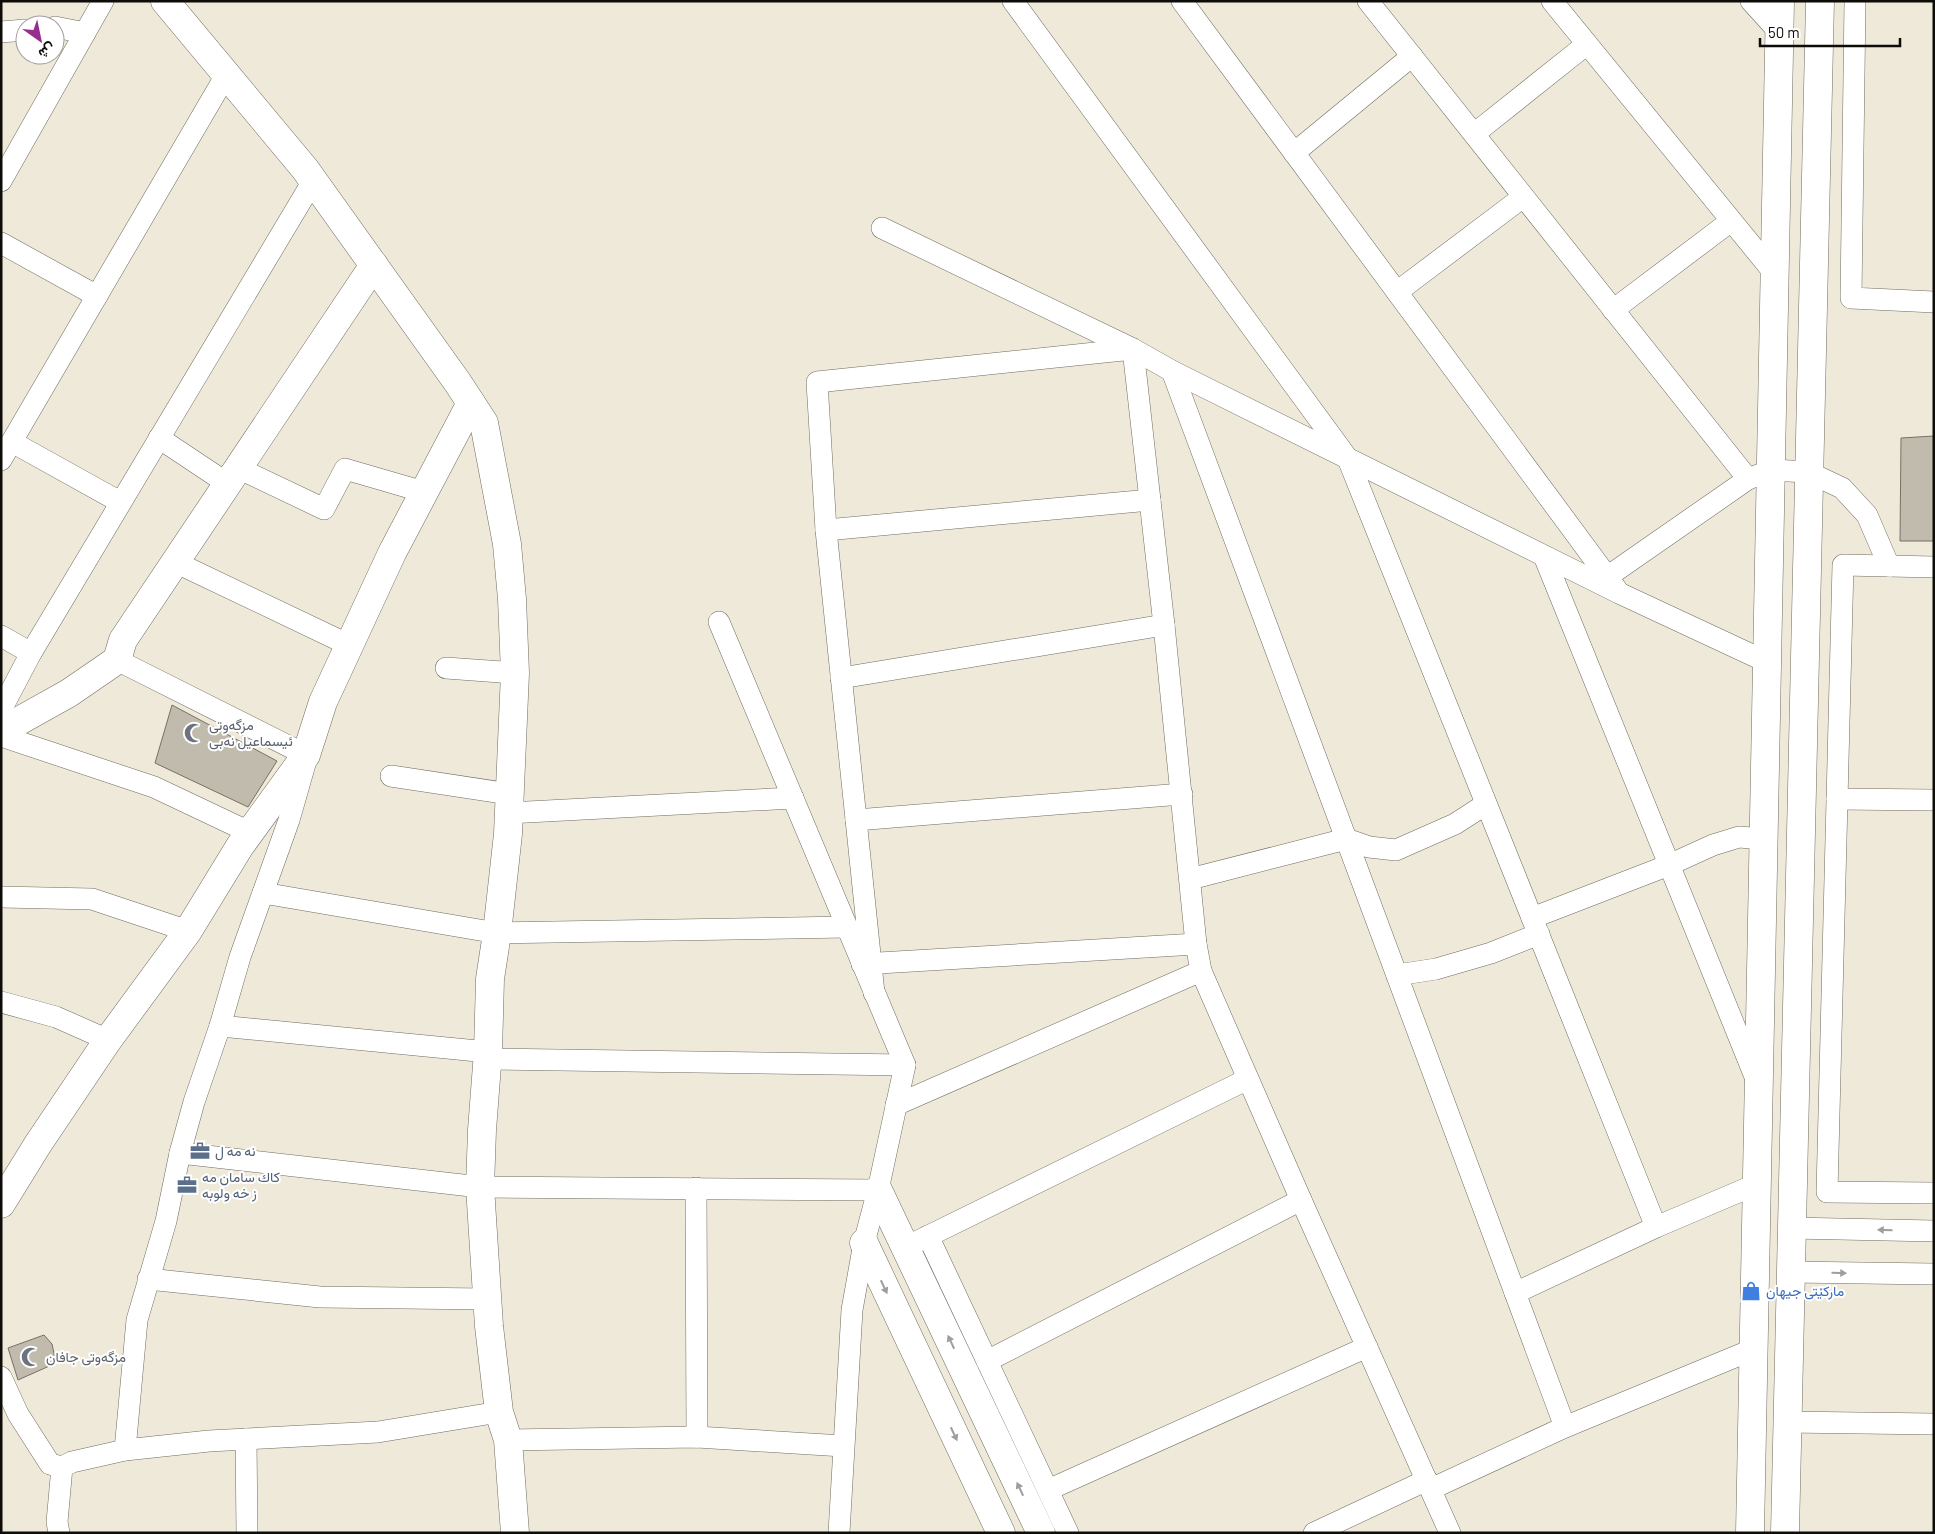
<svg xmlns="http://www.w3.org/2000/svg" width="1935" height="1534" font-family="Barlow,Vazirmatn,sans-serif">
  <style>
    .building { fill: #c0bbac; stroke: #767164 }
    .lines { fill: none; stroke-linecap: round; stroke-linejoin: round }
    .minor-casing { stroke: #716c5f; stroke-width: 22 }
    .tertiary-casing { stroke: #716c5f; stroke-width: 29 }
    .minor { stroke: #fff; stroke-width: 21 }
    .tertiary { stroke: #fff; stroke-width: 28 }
    .oneway { fill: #9f9e9c }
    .labels { text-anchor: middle; stroke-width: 4; stroke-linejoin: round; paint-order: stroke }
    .worship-label { font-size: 14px; fill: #5b616d; stroke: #fff; text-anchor: start }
    .service-label { font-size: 14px; fill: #4e5e75; stroke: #fff; text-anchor: start }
    .shop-label { font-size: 14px; fill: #366cbe; stroke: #fff; text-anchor: start }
  </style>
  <rect width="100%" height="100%" fill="#eee9d9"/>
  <g class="building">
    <path d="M1934,436v105h-34l1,-103z"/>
    <path d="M172,705l105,56 -29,46 -93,-44z"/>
    <path d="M44,1335l8,9 4,19 -38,17 -10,-32z"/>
  </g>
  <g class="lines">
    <defs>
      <g id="minor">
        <path d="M1013,1l335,458 308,768"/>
        <path d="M1182,1l435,589"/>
        <path d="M1368,1l380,478"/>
        <path d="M1552,1l223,273"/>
        <path d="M1751,1l29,32"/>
        <path d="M1855,1l-4,297 83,4"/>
        <path d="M55,27l30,6"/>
        <path d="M1,32l24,-2"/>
        <path d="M1474,134l113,-90"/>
        <path d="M1294,153l118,-97"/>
        <path d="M1,181l102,-180"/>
        <path d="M882,228l251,121 39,22 447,222 148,69"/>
        <path d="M1,243l96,53"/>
        <path d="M1397,292l126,-95"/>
        <path d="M1613,310l118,-89"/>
        <path d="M1172,371l393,1056"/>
        <path d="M159,438l69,46"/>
        <path d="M12,442l108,60"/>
        <path d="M1,460l225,-385"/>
        <path d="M238,468l86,41 21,-40 79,23"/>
        <path d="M826,530l324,-30"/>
        <path d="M1544,556l212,523"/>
        <path d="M175,562l174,83"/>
        <path d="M1934,567l-91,-2 -16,627 107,1"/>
        <path d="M1607,577l141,-98 23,-9 37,2 34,16 25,27 22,51"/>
        <path d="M719,622l186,443 -27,125 -14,53 -12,67 -13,223"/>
        <path d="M1,636l30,17"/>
        <path d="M117,660l189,95"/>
        <path d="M446,668l69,5"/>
        <path d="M841,678l323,-53"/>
        <path d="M1,710l30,-57 282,-472"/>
        <path d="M1,736l153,51 95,45"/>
        <path d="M391,776l119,18"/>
        <path d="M1837,799l97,1"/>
        <path d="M508,813l285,-15"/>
        <path d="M856,820l326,-26"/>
        <path d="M1190,879l156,-40 23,8 27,3 59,-26 31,-20"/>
        <path d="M263,893l234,40 350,-6"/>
        <path d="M1,897l91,2 96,32"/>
        <path d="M1532,918l137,-53 44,-20 26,-8 25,2"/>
        <path d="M862,964l334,-20"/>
        <path d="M1397,975l39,-6 55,-16 48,-19"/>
        <path d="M874,993l-48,-463 -9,-148 316,-33 31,276 32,319 5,27 100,229 149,333"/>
        <path d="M1,1002l55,15 52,23"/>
        <path d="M220,1026l268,26"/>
        <path d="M486,1059l419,6"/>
        <path d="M896,1105l305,-134"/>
        <path d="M180,1153l300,34 398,3"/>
        <path d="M696,1188l1,249"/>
        <path d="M1791,1228l143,3"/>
        <path d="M928,1236l140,297"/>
        <path d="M906,1247l342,-168"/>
        <path d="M1790,1272l144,2"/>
        <path d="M148,1279l172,18 166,2"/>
        <path d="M1515,1293l141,-66 101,-43"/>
        <path d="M987,1361l314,-161"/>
        <path d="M1,1377l17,37 32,50 12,3"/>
        <path d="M1786,1422l148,2"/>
        <path d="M246,1439l1,94"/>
        <path d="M508,1440l189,-3 146,9"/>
        <path d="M125,1450l12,-130 29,-99 14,-68 14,-51 26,-76 20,-69 49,-137 16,-56"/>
        <path d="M1431,1489l134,-62 189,-78"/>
        <path d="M1048,1490l319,-143"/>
        <path d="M59,1533l-2,-11 5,-55 10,-5 53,-12 84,-9 169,-9 121,-20"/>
        <path d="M1314,1533l113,-53"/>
      </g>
      <g id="tertiary">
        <path d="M165,1l140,168 153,214 26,40 23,121 5,55 3,74 -7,161 -11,99 -7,46 -2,73 -6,78 -2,57 9,139 10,86 9,28 7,93"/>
        <path d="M1,731l68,-38 48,-33 6,-20 251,-375"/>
        <path d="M878,1190l163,343"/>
        <path d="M1,1204l37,-60 70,-104 80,-109 52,-85 66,-91 17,-53 69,-149 79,-150"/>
        <path d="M864,1243l137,290"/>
        <path d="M1750,1533l30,-1532"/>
        <path d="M1785,1533l35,-1532"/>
      </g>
    </defs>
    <use href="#minor" class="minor-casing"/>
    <use href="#tertiary" class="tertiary-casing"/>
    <use href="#minor" class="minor"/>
    <use href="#tertiary" class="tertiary"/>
  </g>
  <defs><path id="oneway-solid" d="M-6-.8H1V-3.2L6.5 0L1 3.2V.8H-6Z" transform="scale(1.25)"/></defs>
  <g class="oneway">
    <use href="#oneway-solid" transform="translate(1885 1230) rotate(-179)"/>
    <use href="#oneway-solid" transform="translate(1839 1273) rotate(1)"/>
    <use href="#oneway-solid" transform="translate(884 1287) rotate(65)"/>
    <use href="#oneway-solid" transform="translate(951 1342) rotate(-115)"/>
    <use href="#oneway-solid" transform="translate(954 1434) rotate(65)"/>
    <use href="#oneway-solid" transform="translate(1020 1489) rotate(-115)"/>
  </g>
  <defs>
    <symbol id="mosque-bare" viewBox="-9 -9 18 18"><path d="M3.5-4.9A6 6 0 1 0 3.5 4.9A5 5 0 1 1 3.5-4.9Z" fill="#6b7280" stroke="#fff" stroke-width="2.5" paint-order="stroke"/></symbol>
    <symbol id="office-bare" viewBox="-9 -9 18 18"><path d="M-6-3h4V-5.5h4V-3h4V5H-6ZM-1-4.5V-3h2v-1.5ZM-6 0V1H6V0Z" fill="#5c6f8a" stroke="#fff" stroke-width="2.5" paint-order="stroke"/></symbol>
    <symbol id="shop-bare" viewBox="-9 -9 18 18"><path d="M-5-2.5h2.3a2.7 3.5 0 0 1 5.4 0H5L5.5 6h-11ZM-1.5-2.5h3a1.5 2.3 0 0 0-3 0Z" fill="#3f7fe0" stroke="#fff" stroke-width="2.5" paint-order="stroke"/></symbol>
  </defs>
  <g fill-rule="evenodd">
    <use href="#mosque-bare" x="180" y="719" width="28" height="28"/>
    <use href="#office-bare" x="186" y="1137" width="28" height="28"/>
    <use href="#office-bare" x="173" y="1171" width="28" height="28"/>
    <use href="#shop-bare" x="1737" y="1277" width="28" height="28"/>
    <use href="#mosque-bare" x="17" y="1343" width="28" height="28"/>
  </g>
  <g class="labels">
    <g class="worship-label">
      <text x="209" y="730">مزگەوتی<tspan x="209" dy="16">ئیسماعیل نەبی</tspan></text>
      <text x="46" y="1362">مزگەوتی جافان</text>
    </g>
    <g class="service-label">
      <text x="215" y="1156">نه مه ل</text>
      <text x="202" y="1182">كاك سامان مه<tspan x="202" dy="16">ز خه ولوبه</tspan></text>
    </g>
    <g class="shop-label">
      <text x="1766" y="1296">مارکێتی جیهان</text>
    </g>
  </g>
  <rect width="1935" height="1534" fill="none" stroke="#0e0c08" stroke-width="5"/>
  <g transform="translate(40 40) rotate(147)"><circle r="24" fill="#ffffff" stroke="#9f9e9c"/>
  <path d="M0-4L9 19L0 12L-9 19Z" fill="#992d8e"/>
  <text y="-8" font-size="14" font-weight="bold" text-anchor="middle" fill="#0e0c08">ش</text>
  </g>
  <path d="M1760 38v8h140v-8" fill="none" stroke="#0e0c08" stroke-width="2.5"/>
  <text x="1768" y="38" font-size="15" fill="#0e0c08" stroke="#ffffff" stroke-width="4" paint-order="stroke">50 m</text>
</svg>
